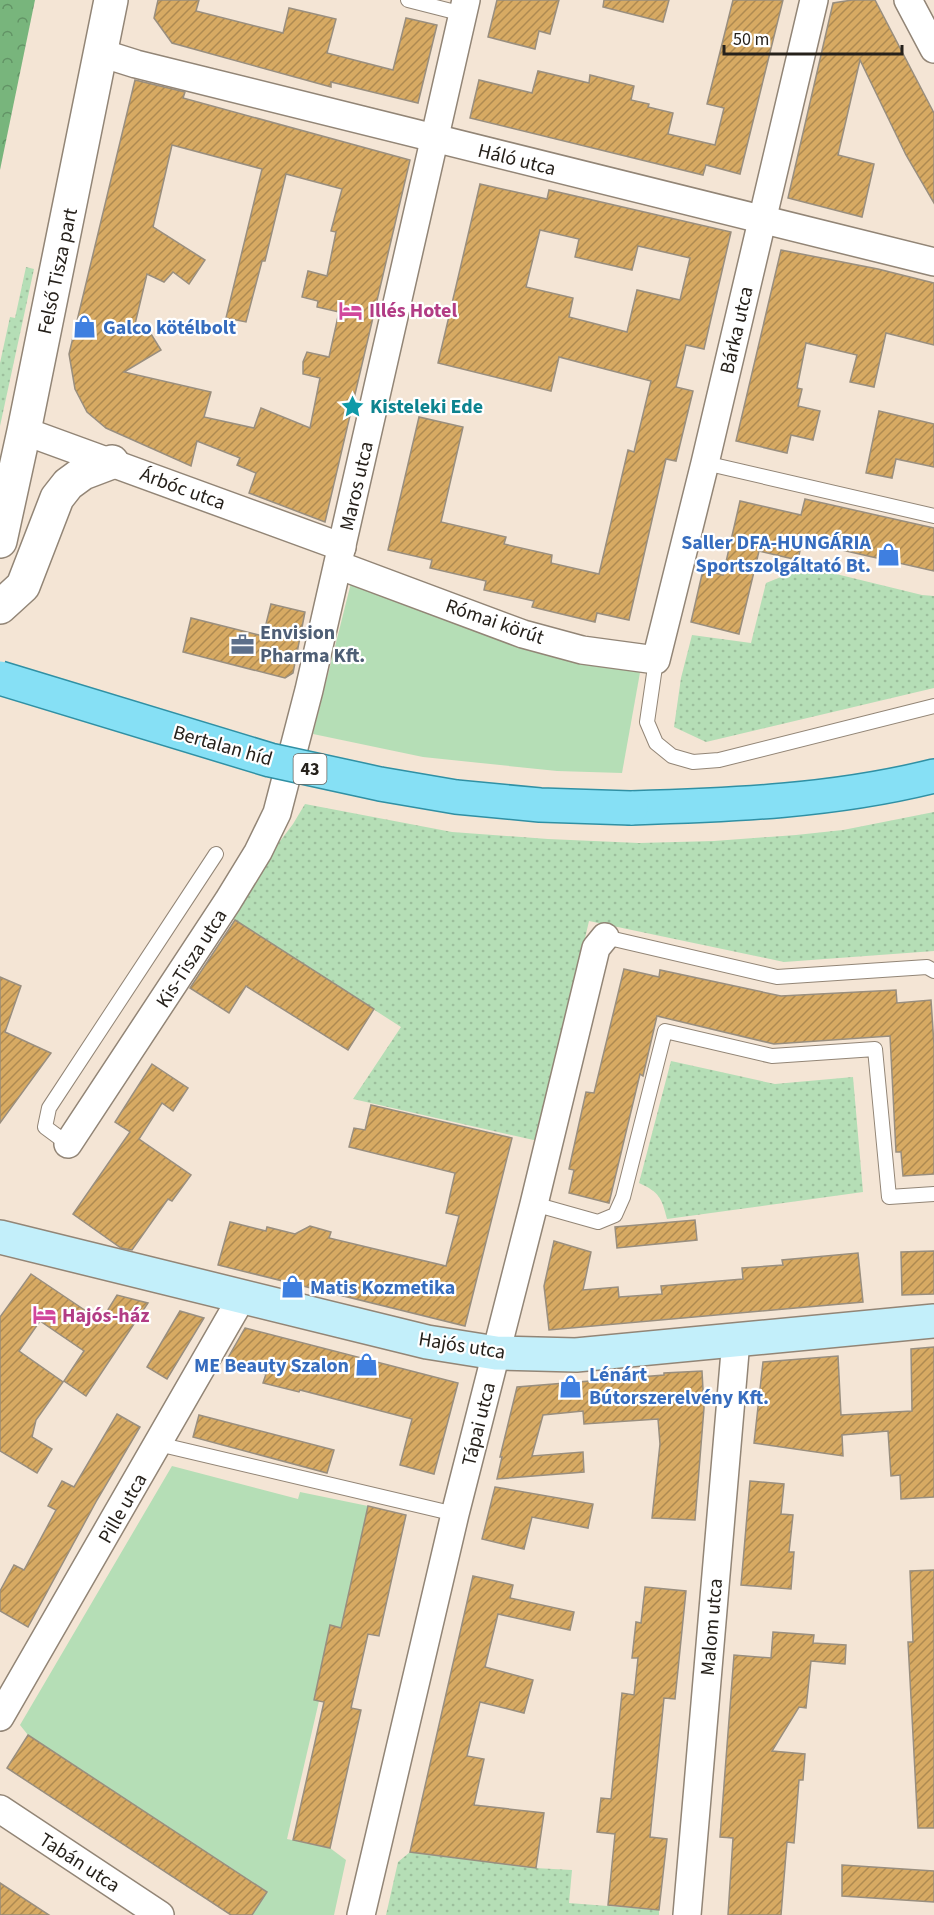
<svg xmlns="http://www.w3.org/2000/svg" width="934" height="1915" font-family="'Source Sans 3',sans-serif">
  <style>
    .grass { fill: url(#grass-dots) }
    .forest { fill: url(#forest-crowns) }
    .park { fill: #b5deb6 }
    .building { fill: url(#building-hatch); stroke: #998e7e; stroke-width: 1.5; fill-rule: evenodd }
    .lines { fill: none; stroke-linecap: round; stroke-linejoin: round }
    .service-casing { stroke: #928576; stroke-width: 16 }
    .minor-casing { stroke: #928576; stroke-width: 30 }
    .tertiary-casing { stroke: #928576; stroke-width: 36 }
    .secondary-casing { stroke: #928576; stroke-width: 36 }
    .primary-casing { stroke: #3090a4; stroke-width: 36 }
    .service { stroke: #fff; stroke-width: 14 }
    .minor { stroke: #fff; stroke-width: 27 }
    .tertiary { stroke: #fff; stroke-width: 33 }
    .secondary { stroke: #c3effa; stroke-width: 33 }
    .primary { stroke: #86e0f5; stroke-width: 33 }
    .primary-bridge-casing { stroke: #3090a4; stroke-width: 36; stroke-linecap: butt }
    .primary-bridge { stroke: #86e0f5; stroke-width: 33 }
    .labels { text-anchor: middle; stroke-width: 4.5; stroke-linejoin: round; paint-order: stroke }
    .shield { fill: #fff; stroke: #67645f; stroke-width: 1.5 }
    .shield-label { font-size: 18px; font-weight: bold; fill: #26211b }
    .street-label { font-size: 20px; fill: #26211b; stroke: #fff }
    .hotel-label { font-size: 20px; font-weight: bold; fill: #b23c85; stroke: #fff; text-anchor: start }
    .shop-label { font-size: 20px; font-weight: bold; fill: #366cbe; stroke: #fff; text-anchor: start }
    .culture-label { font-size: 20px; font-weight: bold; fill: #0d838f; stroke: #fff; text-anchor: start }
    .service-label { font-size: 20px; font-weight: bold; fill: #4e5e75; stroke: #fff; text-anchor: start }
  </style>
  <defs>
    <pattern id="grass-dots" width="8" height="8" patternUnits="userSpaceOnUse" patternTransform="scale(1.5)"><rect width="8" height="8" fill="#b5deb6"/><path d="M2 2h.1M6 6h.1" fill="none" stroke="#9cbe9c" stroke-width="1.8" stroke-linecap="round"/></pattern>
    <pattern id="forest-crowns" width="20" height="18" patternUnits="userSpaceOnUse" patternTransform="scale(1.5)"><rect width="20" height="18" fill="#78b57c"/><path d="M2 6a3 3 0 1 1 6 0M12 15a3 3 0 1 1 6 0" fill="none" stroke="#629365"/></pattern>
    <pattern id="building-hatch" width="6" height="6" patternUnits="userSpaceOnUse" patternTransform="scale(1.5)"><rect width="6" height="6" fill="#d7aa63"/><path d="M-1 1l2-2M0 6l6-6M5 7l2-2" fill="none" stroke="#ae8a51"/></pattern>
  </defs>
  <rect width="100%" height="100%" fill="#f4e5d5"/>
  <g class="grass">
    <path d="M26,267l8,2 -34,157v-63l10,-46 5,1z"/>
    <path d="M796,571l36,2 90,22 12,1v92l-228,54 -32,-15 7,-49 11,-43 59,8 15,-60z"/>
    <path d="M305,804l147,28 96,7 91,4 75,-2 82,-6 47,-5 91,-18v139l-150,11 -195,-41 -51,220 -185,-42 48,-72 -176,-113 68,-90z"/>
    <path d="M671,1061l104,23 78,-7 10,115 -196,27c-5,-21 -8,-27 -28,-36z"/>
    <path d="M410,1852l125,16 37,2 -3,33 90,7v5h-273l12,-53z"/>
  </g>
  <path class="forest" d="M0,0h35l-35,170z"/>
  <g class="park">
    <path d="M352,579l289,88 -19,106 -65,-2 -134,-14 -110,-23z"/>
    <path d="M172,1466l126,33 2,-7 68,14 -27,122 -11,-2 -16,73 5,2 -32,138 43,9 16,12 -12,55h-82l15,-23 -239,-157 -8,-10z"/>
  </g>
  <g class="building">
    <path d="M158,0h41l-3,11 87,22 6,-25 47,11 -9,34 66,17 13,-52 31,7 -19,78 -87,-21v5l-159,-44 -18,-25z"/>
    <path d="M497,0h62l-9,34 -11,-3 -4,18 -47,-12z"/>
    <path d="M604,0h65l-6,22 -60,-15z"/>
    <path d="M733,0h50l-43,174 -34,-9 -3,10 -233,-57 9,-38 53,13 6,-22 51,12 1,-8 44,11 -3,14 18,4 -1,3 25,6 -5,21 47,11 9,-37 -17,-4z"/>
    <path d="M852,0h23l59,113v90l-28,-48 -46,-95 -22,95 36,9 -12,53 -74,-19 45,-195z"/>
    <path d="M135,80l50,12 -2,6 227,62 -85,362 -76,-29 7,-20 -19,-8 3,-7 -43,-17 -6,25 -85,-38 -19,-16 -12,-23 -6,-35zM172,145l90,24 -36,149 20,4 16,-61h3l21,-87 56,15 -11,42 5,1 -9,44 -19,-5 -6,26 16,4 -1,6 22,5 -10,45 -22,-5 -4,10v12l17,4 -10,50 -49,-20 -7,20 -50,-11 7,-25 -87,-20 37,-22 -15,-24 -11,-2 12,-50 17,8 9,-10 16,12 16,-24 -52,-33z"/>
    <path d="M480,184l67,15 2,-9 182,42 -27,117 -18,-4 -10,42 17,4 -17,70 -10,-2 -37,161 -32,-7 -2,9 -63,-15 2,-6 -50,-11 2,-9 -56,-13 2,-8 -44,-10 31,-133 44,10 -22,95 65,15 -2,7 48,11 -1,8 48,11 29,-124 6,2 17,-71 -92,-24 -8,34 -113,-28zM540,230l39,9 -4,18 57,13 6,-24 52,12 -10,42 -43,-10 -10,42 -58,-15 4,-19 -47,-11z"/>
    <path d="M781,250l97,19 56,14v62l-48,-12 -12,54 -24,-5 7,-27 -51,-12 -9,45 5,1 -4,17 22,5 -7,29 -22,-5 -4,18 -51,-12z"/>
    <path d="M879,411l55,13v43l-38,-8 -4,19 -26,-5z"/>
    <path d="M805,499l129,29v43l-132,-30 -4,19 -39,-9 -20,83 -48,-12 12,-52 20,5 17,-74 61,14z"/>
    <path d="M271,604l34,8 -12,61 -8,5 -102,-26 8,-34 72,18z"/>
    <path d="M235,920l139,89 -26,41 -102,-64 -17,27 -39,-25z"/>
    <path d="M624,969l35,8 1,-7 121,26 115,-6 1,13 34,-3 3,45v129l-31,2 -2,-24h-5l-6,-116 -116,8 -117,-28 -14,60 -3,-2 -31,129 -40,-10 5,-23 -5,-1 17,-77 8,1z"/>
    <path d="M0,977l21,9 -16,46 46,21 -51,70z"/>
    <path d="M152,1064l36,24 -15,23 -11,-8 -23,36 52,36 -19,26 -4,-2 -36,51 -11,-2 -48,-34 57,-82 -15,-10z"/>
    <path d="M371,1105l141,33 -47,188 -247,-61 12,-43 36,9 1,-4 28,7 15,-8 21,6 -2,6 117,28 13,-50 -13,-3 9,-40 -106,-26 5,-19 11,2z"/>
    <path d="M695,1220l2,20 -80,8 -2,-21z"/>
    <path d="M554,1241l37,11 -8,38 35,-3 1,10 43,-3 -1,-8 82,-7 -1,-11 41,-3 -1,-5 76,-7 5,49 -314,28 -5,-44z"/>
    <path d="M934,1251v43l-32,1 -1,-43z"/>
    <path d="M31,1274l70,47 16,-26 31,8 -62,93 -22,-15 20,-30 -44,-30 -21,30 44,31 -27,38 -4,17 20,12 -15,24 -37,-22v-134z"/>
    <path d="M180,1311l24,7 -37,61 -20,-12z"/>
    <path d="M245,1328l213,55 -24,91 -34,-9 12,-46 -112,-29 -1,2 -36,-9 3,-9 -41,-11z"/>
    <path d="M934,1347v150l-33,2 -1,-24 -9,1 -3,-45 -46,4 1,21 -89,-13 9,-81 75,-6 3,59 71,-4 -1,-62z"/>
    <path d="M702,1371l2,37 -9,112 -43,-2 8,-74 -2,-25 -74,5 -1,-13 -40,4 -11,41 51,-4 1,20 -87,7 5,-22h-2l17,-70 147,-12v-2z"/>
    <path d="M117,1414l23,13 -43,73 -69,127 -28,-16v-20l14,-26 10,5 32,-60 -8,-4 14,-25 12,6z"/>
    <path d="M199,1415l135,35 -7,23 -134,-36z"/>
    <path d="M750,1481l34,3 -3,30 12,1 -4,37h5l-3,37 -50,-4z"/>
    <path d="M495,1487l98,17 -5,24 -56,-11 -8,32 -42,-10z"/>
    <path d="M368,1506l38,9 -27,121 -11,-2 -17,74 10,2 -31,138 -37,-8 31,-138 -10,-2 16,-75 11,3z"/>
    <path d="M934,1570v258h-16l-10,-186h5l-3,-71z"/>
    <path d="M473,1576l40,9 -3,13 64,14 -4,18 -72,-16 -13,53 48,13 -9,33 -44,-11 -13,54 17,3 -10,46 70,8 -8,55 -126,-16z"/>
    <path d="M645,1587l41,4 -11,108 -11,-1 -14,139 17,2 -8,71 -51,-5 7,-71 -18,-2 4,-34 10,1 11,-106 12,2 4,-37h-6l4,-36 5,1z"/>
    <path d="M773,1632l41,3 -1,8 33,2 -1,19 -34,-3 -5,47 -7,-1 -27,44 33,3 -2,26h-4l-5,63 -7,-1 -6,73h-53l5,-77 -13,-1 14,-182 37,3z"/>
    <path d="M28,1735l239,157 -15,23h-21l-224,-147z"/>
    <path d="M842,1865l92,6v31l-92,-6z"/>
    <path d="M0,1883l49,32h-49z"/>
  </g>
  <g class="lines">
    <defs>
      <g id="service">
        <path d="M408,0l55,14"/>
        <path d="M705,463l229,53"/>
        <path d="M656,660l-9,62 9,21 16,13 21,6 26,-2 215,-54"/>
        <path d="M605,937l172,40 150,-10 7,4"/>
        <path d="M68,1144l-23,-17 4,-19 167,-254"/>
        <path d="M534,1204l64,18 17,-7 8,-18 42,-166 107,25 103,-7 14,148 45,-3"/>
        <path d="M158,1444l297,70"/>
      </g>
      <g id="minor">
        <path d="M908,0l26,49"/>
        <path d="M101,53l35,11 798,198"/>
        <path d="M24,431l318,116"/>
        <path d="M338,565l185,69 59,16 74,10 49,-197 109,-463"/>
        <path d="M68,1144l160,-243 30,-49 19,-39 32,-123 157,-690"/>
        <path d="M0,1717l242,-420"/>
        <path d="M0,1809l160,106"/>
        <path d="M361,1915l94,-401 79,-310 62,-256 9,-11"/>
        <path d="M687,1915l49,-575"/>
      </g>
      <g id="tertiary">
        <path d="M0,541l24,-110 87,-431"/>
        <path d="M0,607l23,-21 34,-88 11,-14 15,-11 29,-11"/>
      </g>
      <path id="secondary" d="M0,1237l427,105 69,11 80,2 358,-34"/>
      <path id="primary" d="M631,808c102,-3 203,-7 303,-32"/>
    </defs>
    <use href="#service" class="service-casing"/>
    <use href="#minor" class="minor-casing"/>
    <use href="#tertiary" class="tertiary-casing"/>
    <use href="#secondary" class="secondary-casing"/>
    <use href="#primary" class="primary-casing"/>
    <use href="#service" class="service"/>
    <use href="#minor" class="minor"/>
    <use href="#tertiary" class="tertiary"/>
    <use href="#secondary" class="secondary"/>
    <use href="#primary" class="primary"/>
    <defs>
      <path id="primary-bridge" d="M0,678l270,82 110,24 76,13 84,8 91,3"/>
    </defs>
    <use href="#primary-bridge" class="primary-bridge-casing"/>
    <use href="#primary-bridge" class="primary-bridge"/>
  </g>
  <defs>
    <symbol id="hotel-bare" viewBox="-9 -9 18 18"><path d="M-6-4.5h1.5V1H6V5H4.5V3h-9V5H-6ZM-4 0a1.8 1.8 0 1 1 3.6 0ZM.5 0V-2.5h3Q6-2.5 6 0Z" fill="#d1479c" stroke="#fff" stroke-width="2.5" paint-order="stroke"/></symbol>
    <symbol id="shop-bare" viewBox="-9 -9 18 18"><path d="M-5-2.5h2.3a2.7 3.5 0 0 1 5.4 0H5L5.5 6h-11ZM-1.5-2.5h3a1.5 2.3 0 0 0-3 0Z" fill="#3f7fe0" stroke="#fff" stroke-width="2.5" paint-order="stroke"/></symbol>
    <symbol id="sight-bare" viewBox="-9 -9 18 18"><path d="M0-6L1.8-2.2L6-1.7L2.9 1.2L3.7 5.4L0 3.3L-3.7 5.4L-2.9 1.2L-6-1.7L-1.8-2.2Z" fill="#0f9aa8" stroke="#fff" stroke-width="2.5" paint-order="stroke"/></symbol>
    <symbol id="office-bare" viewBox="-9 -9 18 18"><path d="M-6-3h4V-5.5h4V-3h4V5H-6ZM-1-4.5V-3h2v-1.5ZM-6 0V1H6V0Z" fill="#5c6f8a" stroke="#fff" stroke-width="2.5" paint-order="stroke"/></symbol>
  </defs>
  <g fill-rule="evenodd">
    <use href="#hotel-bare" x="334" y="294" width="33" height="33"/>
    <use href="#shop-bare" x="68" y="310" width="33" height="33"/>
    <use href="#sight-bare" x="336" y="390" width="33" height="33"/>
    <use href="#shop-bare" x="872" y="538" width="33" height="33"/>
    <use href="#office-bare" x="226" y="628" width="33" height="33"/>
    <use href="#shop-bare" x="276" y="1270" width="33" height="33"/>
    <use href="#hotel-bare" x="28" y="1298" width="33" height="33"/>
    <use href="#shop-bare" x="350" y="1348" width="33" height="33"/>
    <use href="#shop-bare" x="554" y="1370" width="33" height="33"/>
  </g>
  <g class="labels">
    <rect class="shield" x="293.5" y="754" width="33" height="30" rx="4.5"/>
    <g class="shield-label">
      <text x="310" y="775">43</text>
    </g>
    <g class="street-label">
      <text transform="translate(517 159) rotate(14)" y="7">Háló utca</text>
      <text transform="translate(57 271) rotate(-78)" y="7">Felső Tisza part</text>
      <text transform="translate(736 330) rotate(-77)" y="7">Bárka utca</text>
      <text transform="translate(356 486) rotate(-77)" y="7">Maros utca</text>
      <text transform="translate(183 488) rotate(20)" y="7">Árbóc utca</text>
      <text transform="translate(495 621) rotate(19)" y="7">Római körút</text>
      <text transform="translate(223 745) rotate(16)" y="7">Bertalan híd</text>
      <text transform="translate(191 958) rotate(-57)" y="7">Kis-Tisza utca</text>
      <text transform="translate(462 1345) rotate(9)" y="7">Hajós utca</text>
      <text transform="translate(478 1424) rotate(-76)" y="7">Tápai utca</text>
      <text transform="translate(122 1508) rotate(-60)" y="7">Pille utca</text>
      <text transform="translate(711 1627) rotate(-85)" y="7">Malom utca</text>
      <text transform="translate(80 1862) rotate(33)" y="7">Tabán utca</text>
    </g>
    <g class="hotel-label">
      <text x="369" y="317">Illés Hotel</text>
      <text x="62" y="1322">Hajós-ház</text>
    </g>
    <g class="shop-label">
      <text x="103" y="334">Galco kötélbolt</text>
      <text x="871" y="549" text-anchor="end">Saller DFA-HUNGÁRIA<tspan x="871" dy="23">Sportszolgáltató Bt.</tspan></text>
      <text x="310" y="1294">Matis Kozmetika</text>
      <text x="349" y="1372" text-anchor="end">ME Beauty Szalon</text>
      <text x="589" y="1381">Lénárt<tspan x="589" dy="23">Bútorszerelvény Kft.</tspan></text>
    </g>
    <g class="culture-label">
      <text x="370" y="413">Kisteleki Ede</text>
    </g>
    <g class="service-label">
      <text x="260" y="639">Envision<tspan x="260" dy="23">Pharma Kft.</tspan></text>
    </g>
  </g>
  <path d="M724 45v9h178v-9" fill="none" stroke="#26211b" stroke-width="3"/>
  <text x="733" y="45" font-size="18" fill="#26211b" stroke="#ffffff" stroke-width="4.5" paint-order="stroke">50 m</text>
</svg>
